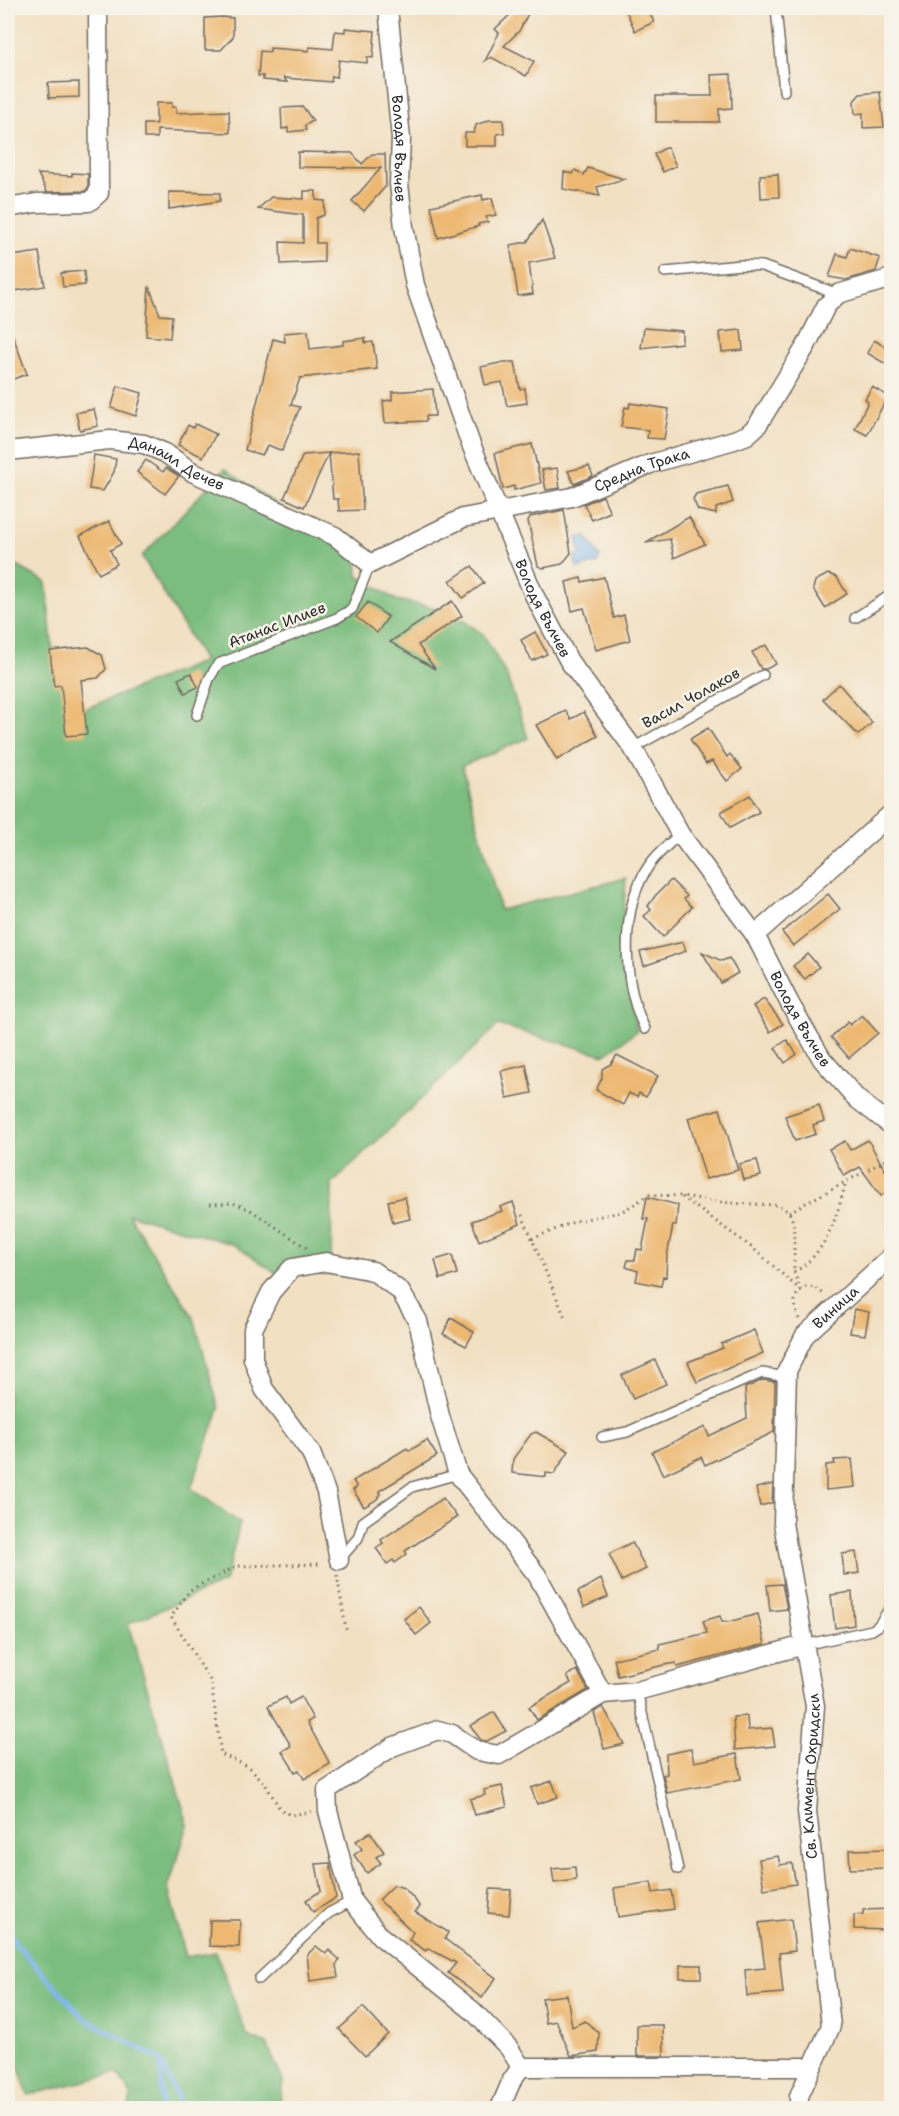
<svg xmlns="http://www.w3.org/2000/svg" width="899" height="2116" font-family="'Shantell Sans',sans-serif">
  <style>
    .forest { fill: #7bbd7f; stroke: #537455; stroke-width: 1.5 }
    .water { fill: #7fb5ee; stroke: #55708c; stroke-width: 1.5 }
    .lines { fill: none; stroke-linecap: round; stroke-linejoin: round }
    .stream { stroke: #7fb5ee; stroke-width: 5 }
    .building { fill: #edb871 }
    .service-casing { stroke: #716a60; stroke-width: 12 }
    .minor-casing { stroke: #716a60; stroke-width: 21 }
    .path { stroke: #716a60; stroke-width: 3; stroke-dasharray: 1.5 4.5; stroke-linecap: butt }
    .service { stroke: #fff; stroke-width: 9 }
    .minor { stroke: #fff; stroke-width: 18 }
    .labels { text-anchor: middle; stroke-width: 5; stroke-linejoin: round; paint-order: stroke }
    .street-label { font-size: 15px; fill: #2b2b2b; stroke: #f7f3e8 }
  </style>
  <rect width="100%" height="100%" fill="#f7f3e8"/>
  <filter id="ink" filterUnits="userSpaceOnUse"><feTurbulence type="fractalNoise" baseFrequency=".0167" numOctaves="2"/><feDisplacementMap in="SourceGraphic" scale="12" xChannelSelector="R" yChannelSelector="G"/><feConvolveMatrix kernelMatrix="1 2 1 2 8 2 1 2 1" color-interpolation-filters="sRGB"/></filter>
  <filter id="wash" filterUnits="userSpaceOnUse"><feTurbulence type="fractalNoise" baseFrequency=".008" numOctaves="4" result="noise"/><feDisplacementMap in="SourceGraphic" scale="24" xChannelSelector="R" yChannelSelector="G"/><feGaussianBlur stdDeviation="1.35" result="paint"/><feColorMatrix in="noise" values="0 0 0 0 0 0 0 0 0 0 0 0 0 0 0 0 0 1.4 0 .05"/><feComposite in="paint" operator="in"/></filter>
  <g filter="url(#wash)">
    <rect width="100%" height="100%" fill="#f2e0c3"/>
    <path class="forest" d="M225,469l87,60 44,13 2,34 38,24 51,10 36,24 23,40 22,64 -66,28 38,144 126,-32 -5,72 16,81 -33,24 -106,-30 -166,159 -1,90 -55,-1 -41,-28 -107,-31 66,104 25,91 -28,79 49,35 -15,59 -97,42 60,201 -20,63 18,69 30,-5 31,84 20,8 16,37 -4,27h-150l2,-14 -14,-21 -89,22 -20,-59v-1475l38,21 7,71 29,57 122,-49 -62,-105z"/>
    <path class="water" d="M586,536l14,21 -3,6 -20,5 -3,-11 7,-3 -4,-16z"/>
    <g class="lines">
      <g class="stream">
        <path d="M8,1927l8,17 67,73 78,43 1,48"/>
        <path d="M162,2063l20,45"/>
      </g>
    </g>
    <g id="blocks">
      <g class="building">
        <path d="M517,8h14l-12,23 -15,15 30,15 -8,15 -35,-19 -6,4 14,-28 -4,-4z"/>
        <path d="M625,8h22l7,14 -19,9z"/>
        <path d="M222,17l11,1v19l-12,13h-16v-32z"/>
        <path d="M345,28l30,3 -2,27 -6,-1v6l-28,-3 -2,17 -5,-1 -1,6 -47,-4 3,4 -24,-2v-4h-5l2,-25 10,1v-4l39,3v-4l24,2 2,-18 10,1z"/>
        <path d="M731,74l1,34 -13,1v13h-63v-26h56l-1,-21z"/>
        <path d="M79,82v15l-30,1 -1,-15z"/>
        <path d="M880,92l4,35 -21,1v-15l-8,1 -1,-13 6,-7z"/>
        <path d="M156,103h16v4h4v6l53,-2 1,22 -73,-3v8h-13v-14h12z"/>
        <path d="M303,107l10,14 -8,4 1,5 -18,2v-4l-6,1 -1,-21z"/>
        <path d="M489,120h14l1,13 -7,1v12h-32v-13h9l2,-8z"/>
        <path d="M667,147l9,19 -13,6 -9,-18z"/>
        <path d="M298,152l54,1 10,11 10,-10h13l1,32 -22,25 -12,-10 29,-33 -83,-1z"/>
        <path d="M588,168l36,11 -27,8 3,9 -37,-7 1,-17 9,2 2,-4 9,5z"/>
        <path d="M72,173l16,1v14l-3,3 -38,1 -9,-18 34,2z"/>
        <path d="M778,174l1,23 -18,1 -1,-23z"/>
        <path d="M304,191h12v9l9,1 -1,14 -8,3v25h8v19l-43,2 -1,-22 23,1v-28l-45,-6 13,-12 33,2z"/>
        <path d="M169,192l51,1v8l-51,8z"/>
        <path d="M482,195l1,5 9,-2 4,17 -10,2 2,5 -10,2 1,2 -41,12 -7,-32z"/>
        <path d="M542,220l13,38 -26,5 4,31 -15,2 -8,-51 17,-3z"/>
        <path d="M850,248l30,10 -4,13 -30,9 -17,-3 8,-23 10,3z"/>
        <path d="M39,252l6,34 -37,6v-22l6,-1 -2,-13z"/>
        <path d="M84,271l1,14 -22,2 -2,-14z"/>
        <path d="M149,286l11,29 12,1 -2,22 -24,-2z"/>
        <path d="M9,325l18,49 -19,7v-55z"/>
        <path d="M644,328l38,3v12l-41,5z"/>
        <path d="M741,330l2,20 -21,2 -2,-20z"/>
        <path d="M308,331l2,18 33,-4v-4l22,-3v5l8,-1 4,27 -77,9 -9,27 9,2 -18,44 -14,-6 -6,10 -17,-5 28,-111 12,3 -1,-9z"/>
        <path d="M874,340l17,10v17l-24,-14z"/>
        <path d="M504,362h11l5,27 5,-1 2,15 -20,3 -5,-24 -17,3 -4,-18z"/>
        <path d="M118,386l24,7 -6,23 -25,-8z"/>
        <path d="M872,387l16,9 -21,39 -12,-6 13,-27 -3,-3z"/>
        <path d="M433,389l2,27h-9v5l-41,2 -2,-22 9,-1v-8z"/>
        <path d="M630,403l39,6 -5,30 -17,-1 1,-8 -27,-3 4,-20 4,1z"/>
        <path d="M94,409l4,17 -18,4 -4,-17z"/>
        <path d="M195,424l21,10 -13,23 -25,-12 10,-20 5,3z"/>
        <path d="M532,444l9,39 -27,7v-4l-11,3 -8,-36z"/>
        <path d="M359,451l4,59 -24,1 -1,-12h-5l-4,-46z"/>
        <path d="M329,453l-25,54 -20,-9 19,-43z"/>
        <path d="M94,455l22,4 -2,13 -11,19 -14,-2z"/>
        <path d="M146,460l17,12 3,-4 13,8 -14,18 -28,-22z"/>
        <path d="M589,466l4,10 -19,8 -6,-13z"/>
        <path d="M557,468l3,20 -14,2 -4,-20z"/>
        <path d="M728,486l5,16 -17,6v6l-18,-4 -5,-11 3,-5z"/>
        <path d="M603,496l7,16 -18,8 -8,-16z"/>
        <path d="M564,510l7,43 -9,11 -19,4 -5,-2 -10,-45 2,-4z"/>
        <path d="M689,517l16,27 -31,14 -4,-19 -25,4z"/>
        <path d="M109,521l12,23 -11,6 7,14 -18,10 -19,-38z"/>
        <path d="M472,566l12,17 -21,15 -13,-17z"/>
        <path d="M828,574l9,3 10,17 -22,14 -12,-19 2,-8z"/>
        <path d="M604,577l10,41 10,-3 6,25 -34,10 -12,-42 -12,3 -6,-29 15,-4 1,4z"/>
        <path d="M452,601l10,15 -44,29 17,24 -45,-27z"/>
        <path d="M368,602l20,15 -11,16 -21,-16z"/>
        <path d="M535,632l12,22 -15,7 -11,-21z"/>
        <path d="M766,645l10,19 -10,5h-5l-9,-17z"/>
        <path d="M88,647l14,8 4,14 -8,9 -17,2 6,54 -21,2 -5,-51 -7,1 -4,-35z"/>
        <path d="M191,673l7,14 -13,6 -7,-14z"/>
        <path d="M839,684l33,39 -14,12 -35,-36z"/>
        <path d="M566,711l5,8 13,-7 14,24 -41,24 -21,-35z"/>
        <path d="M708,728l19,29 3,-3 12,15 -15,12 -15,-20 -6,3 -16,-25z"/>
        <path d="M750,795l9,17 -29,16 -9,-16z"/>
        <path d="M671,880l16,16 -3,3 8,8 -29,30 -19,-21 7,-6 -3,-4 7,-10z"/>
        <path d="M828,894l12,15 -47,37 -11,-14z"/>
        <path d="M683,942l3,9 -42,15 -4,-14z"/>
        <path d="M702,952l20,9 7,-3 9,15 -17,10z"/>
        <path d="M808,954l11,13 -14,12 -12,-13z"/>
        <path d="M764,999l19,25 -13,8 -17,-26z"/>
        <path d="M862,1015l16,18 -29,25 -18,-21 17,-15 2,3z"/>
        <path d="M787,1040l10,14 -12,9 -10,-15z"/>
        <path d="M617,1055l41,21 -12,21 -7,-4 -2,4 -8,-4 -6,12 -27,-15 6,-12v-9l9,-5z"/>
        <path d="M526,1065l6,28 -25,5 -6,-27z"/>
        <path d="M819,1105l5,16 -11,4 3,9 -21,7 -10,-25z"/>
        <path d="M720,1109l18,61 -32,9 -18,-61z"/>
        <path d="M868,1140l17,30 6,-5v23l-10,8 -21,-29 -16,9 -15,-27 16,-8 5,9z"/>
        <path d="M757,1160l4,16 -18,4 -4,-16z"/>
        <path d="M405,1197l5,22 -17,4 -5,-22z"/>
        <path d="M647,1197l31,8 -2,21 -3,-1 -6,31 -1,21 -3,-1 -2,10 -25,-5 2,-10 -12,-4 2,-7h7l2,-11 5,1 6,-31h-5z"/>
        <path d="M513,1202l7,22 -41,17 -7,-20 30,-10 -2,-4z"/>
        <path d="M452,1255l5,19 -17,5 -5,-19z"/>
        <path d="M854,1309l15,3 -4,23 -15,-2z"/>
        <path d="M451,1318l23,14 -8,14 -23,-12z"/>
        <path d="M754,1330l9,23 -66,29 -9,-20 35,-14 -2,-4z"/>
        <path d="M655,1360l11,24 -33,15 -11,-24z"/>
        <path d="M763,1380l12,2 -1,50 -69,33 -4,-8 -38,18 -11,-23 53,-25 4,9 38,-18 -2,-30z"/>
        <path d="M536,1432l33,19 -15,23 -8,-1v4l-34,-4 1,-14 18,-25z"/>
        <path d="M427,1440l10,16 -58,35 2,3 -5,6 -12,7 -11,-17 4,-3 -4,-6 54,-33 2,3z"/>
        <path d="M852,1459l3,28 -29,3v-25l9,-1 -1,-4z"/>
        <path d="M773,1484l-1,19 -12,3 -4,-18z"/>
        <path d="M443,1498l14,19 -52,34 2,3 -12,9 -2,-3 -6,4 -11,-16 7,-5 -2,-3z"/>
        <path d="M632,1542l14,27 -24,12 -13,-27z"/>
        <path d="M856,1552l3,21 -15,2 -2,-21z"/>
        <path d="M601,1579l7,18 -24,10 -6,-15z"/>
        <path d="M782,1584l5,25 -17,2 -3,-26z"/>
        <path d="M852,1592l2,33 -19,3 -4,-33z"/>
        <path d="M419,1607l12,16 -15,12 -12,-16z"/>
        <path d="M758,1614l7,30 -88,23 -1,-4 -12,2 -46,11 -4,-17 46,-10 -1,-5 48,-11 -4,-12 17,-5 2,6h6z"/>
        <path d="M577,1670l11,20 -51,30 -8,-13 42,-24 -4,-7z"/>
        <path d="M286,1697l3,7 12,-7 12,22 -6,3 23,42 -26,15 -5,-9 -4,2 -13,-21 9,-5 -23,-40z"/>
        <path d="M603,1707l21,37 -20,5 -10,-37z"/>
        <path d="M494,1712l12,19 -19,10 -6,-1 -11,-14z"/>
        <path d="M747,1716l1,14 24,-2 3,18 -40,4 -2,-33z"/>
        <path d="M691,1749l3,13 43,-8 4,25 -74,14 -4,-18 4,-1 -1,-20z"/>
        <path d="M552,1781l6,16 -21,7 -6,-16z"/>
        <path d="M502,1786l5,21 -32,8 -5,-16 15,-4 -1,-5z"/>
        <path d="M370,1832l14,20 -8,5 5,6 -14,10 -13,-18 8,-6 -6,-8z"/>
        <path d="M890,1849l1,19 -41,1 -1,-19z"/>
        <path d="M778,1856l2,9 12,-2 4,21 -32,5 -5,-30z"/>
        <path d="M330,1863l6,35 -23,14 -7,-12 15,-9 -5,-27z"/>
        <path d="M575,1867l1,13 -22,3 -2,-14z"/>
        <path d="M651,1882l2,11 18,-3 3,19 -56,8 -4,-29z"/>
        <path d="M394,1885l10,3 11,12 5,7 -5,5 33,20 -3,7 51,39 -14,20 -34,-25 8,-10 -28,-15 -2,3 -17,-11 4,-8 -34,-32z"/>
        <path d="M490,1889l21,1 -2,25 -21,-2z"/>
        <path d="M891,1909v21l-37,-1v-14l9,-1v-4z"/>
        <path d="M791,1919l4,32 -16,2 4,40 -36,3 -2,-26 20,-2 -6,-45z"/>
        <path d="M210,1920h30l-1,27 -30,-1z"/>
        <path d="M316,1946l10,8 3,-4 11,10 -4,5 2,12 -28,4 -3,-26z"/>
        <rect x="680" y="1965" width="21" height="13"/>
        <path d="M567,1995l5,32 13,-6 14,12 -1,19 -27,4 -15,-35 -10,2 -4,-25z"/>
        <path d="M363,2007l25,27 -23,22 -26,-27z"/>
        <path d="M637,2025h26l1,31h-27z"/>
      </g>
    </g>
  </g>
  <g filter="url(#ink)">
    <use href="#blocks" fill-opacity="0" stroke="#716a60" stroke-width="1.5"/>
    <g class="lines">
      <defs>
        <g id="service">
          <path d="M776,8l8,83"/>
          <path d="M665,272l76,-7 21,1 76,28"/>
          <path d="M855,618l37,-24"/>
          <path d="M197,715l12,-36 9,-15 119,-46 15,-9 18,-45"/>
          <path d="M633,748l130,-73"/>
          <path d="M645,1029c-23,-47 -26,-121 5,-165 8,-11 20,-21 30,-30"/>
          <path d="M602,1437l25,-5 135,-59 25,4"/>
          <path d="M339,1560l19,-22 5,-16 49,-35 46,-13"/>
          <path d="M804,1645l68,-15 6,-4 14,-21"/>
          <path d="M637,1691l41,178"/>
          <path d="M259,1979l70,-66 23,-12"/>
        </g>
        <g id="minor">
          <path id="s1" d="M388,8l13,131 -2,45 5,43 11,58 55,157 64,153 35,66 64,87 47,86 75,101 35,69 32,55 35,40 35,27"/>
          <path d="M8,208l28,-5 53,-1 10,-9 -1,-185"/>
          <path id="s2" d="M8,451l102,-11 34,4 21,9 29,20 141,63 35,28 93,-46 109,-21 78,-33 84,-24 13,-5 10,-9 49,-80 20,-40 12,-12 54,-16"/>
          <path d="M755,935l137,-122"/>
          <path d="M339,1560l-13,-68 -15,-39 -47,-64 -11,-30v-30l18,-37 21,-24 34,-6 47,9 27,20 18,30 22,95 18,58 79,101 66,119"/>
          <path d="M521,2067l-12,-19 -36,-37 -93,-75 -28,-35 -24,-90 -1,-21 65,-43 46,-17 14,4 25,17 22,4 104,-61 34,-3 167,-46"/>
          <path d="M500,2108l12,-28 9,-13h291"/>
          <path id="s3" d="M799,2108v-12l32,-70 -24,-215 8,-105 -32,-183 4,-152 18,-36 87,-79"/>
        </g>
      </defs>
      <use href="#service" class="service-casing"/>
      <use href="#minor" class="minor-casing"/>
      <g class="path">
        <path d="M682,1197l72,52 45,40"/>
        <path d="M210,1204l23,-1 16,6 58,39"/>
        <path d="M789,1212l103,-55"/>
        <path d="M522,1215l44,105"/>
        <path d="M532,1239l44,-18 45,-9 28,-17 32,1 48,7 49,2 11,7 5,12v48l7,18"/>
        <path d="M794,1272c32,-17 44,-58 52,-91"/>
        <path d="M799,1319c-5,-15 -8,-24 7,-32l10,1 9,7"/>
        <path d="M337,1575l9,54"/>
        <path d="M312,1812l-22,3 -10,-6 -16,-27 -15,-15 -28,-13 -10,-72 -40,-65 19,-27 47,-24 85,-2"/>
      </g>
      <use href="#service" class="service"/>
      <use href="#minor" class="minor"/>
    </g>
  </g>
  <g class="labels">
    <g class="street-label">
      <text dy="5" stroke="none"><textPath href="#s1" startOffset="141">Володя Вълчев</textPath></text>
      <text dy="5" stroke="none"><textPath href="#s2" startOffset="174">Данаил Дечев</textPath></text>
      <text dy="5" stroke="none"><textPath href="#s2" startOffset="684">Средна Трака</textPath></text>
      <text dy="5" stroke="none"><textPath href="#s1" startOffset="627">Володя Вълчев</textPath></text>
      <text transform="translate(277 625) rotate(-21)" y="5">Атанас Илиев</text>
      <text transform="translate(691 698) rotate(-29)" y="5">Васил Чолаков</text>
      <text dy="5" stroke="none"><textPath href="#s1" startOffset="1113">Володя Вълчев</textPath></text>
      <text dy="5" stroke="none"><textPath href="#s3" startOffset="830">Виница</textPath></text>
      <text dy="5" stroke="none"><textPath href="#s3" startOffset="340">Св. Климент Охридски</textPath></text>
    </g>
  </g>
  <rect width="899" height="2116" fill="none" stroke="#f7f3e8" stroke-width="30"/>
</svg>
